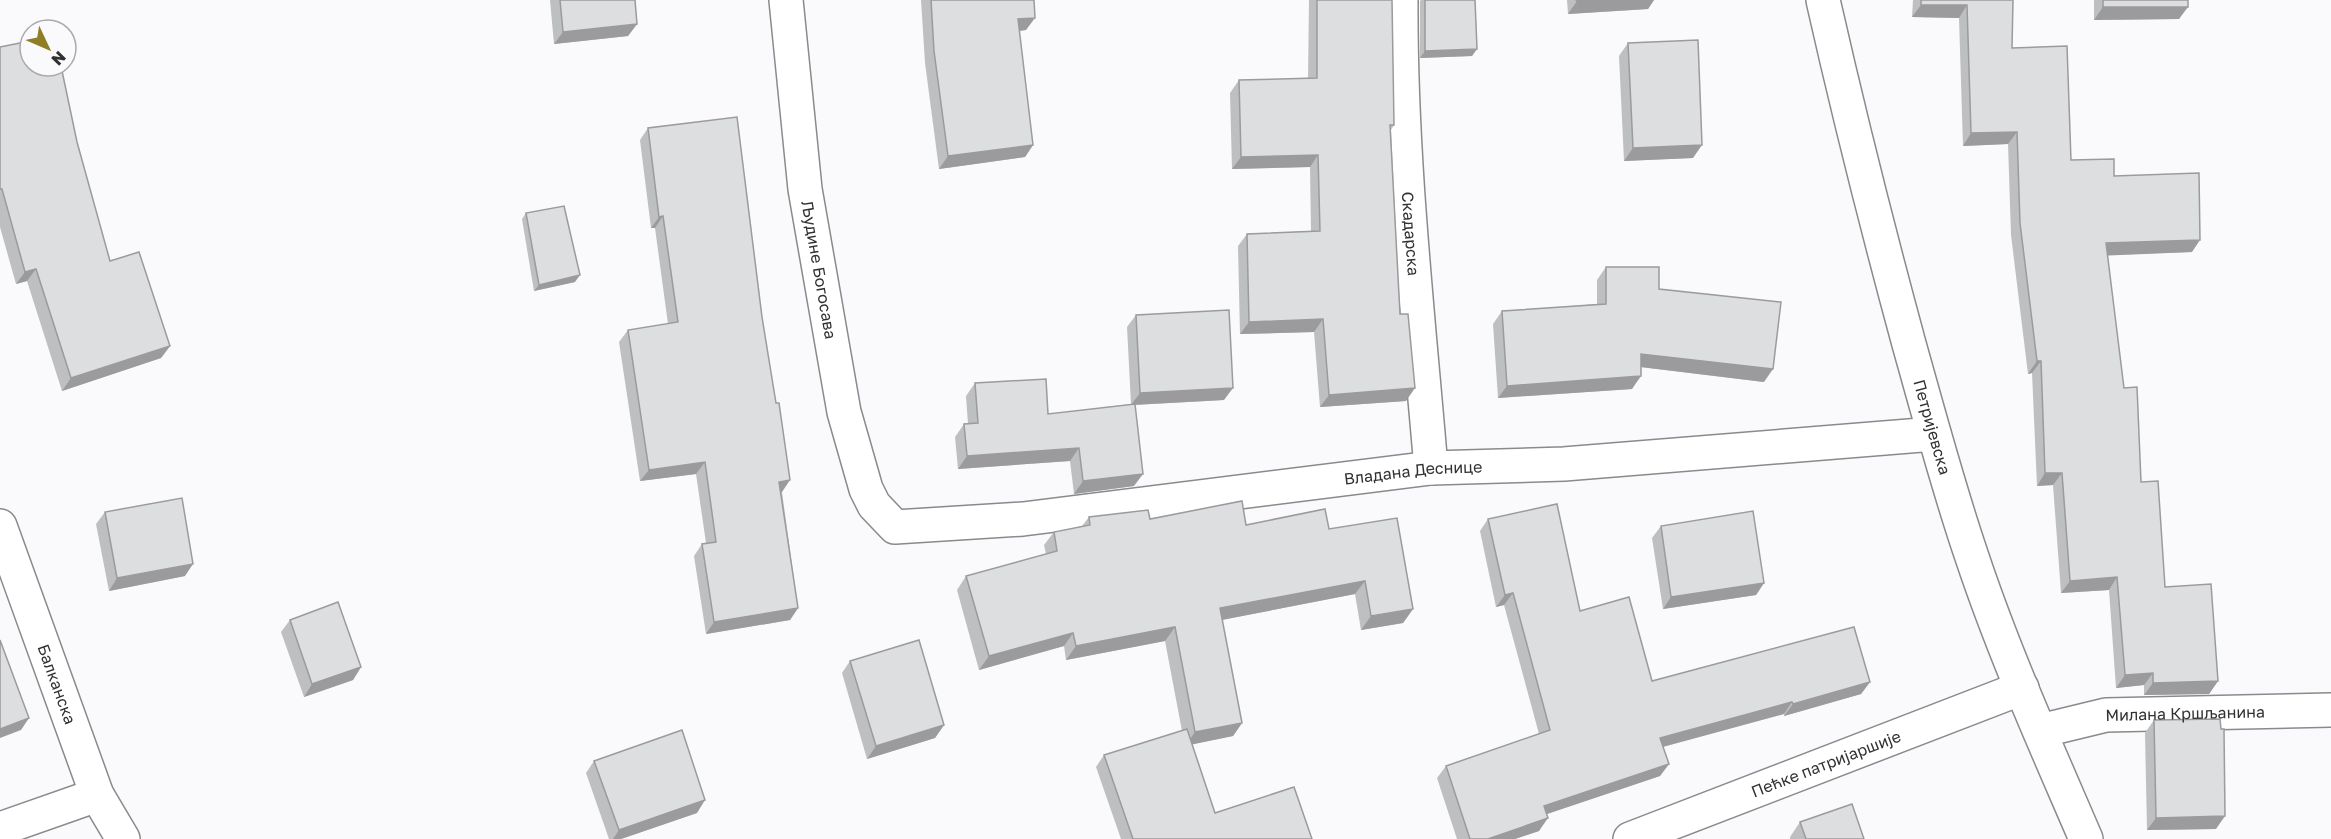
<svg xmlns="http://www.w3.org/2000/svg" width="2331" height="839" font-family="'Golos Text',sans-serif">
  <style>
    .lines { fill: none; stroke-linecap: round; stroke-linejoin: round }
    .minor-casing { stroke: #898a8c; stroke-width: 36 }
    .secondary-casing { stroke: #898a8c; stroke-width: 36 }
    .minor { stroke: #fff; stroke-width: 33 }
    .secondary { stroke: #fff; stroke-width: 33 }
    .wall { fill: #bebfc1 }
    .shaded-wall { fill: #9b9b9d }
    .building { fill: #dddee0; stroke: #9b9b9d; stroke-width: 1.5 }
    .labels { text-anchor: middle; stroke-width: 4.5; stroke-linejoin: round; paint-order: stroke }
    .street-label { font-size: 16px; fill: #313132; stroke: #fafafd }
  </style>
  <rect width="100%" height="100%" fill="#fafafd"/>
  <g class="lines">
    <defs>
      <g id="minor">
        <path id="s1" d="M786,0l19,189 39,223 22,77 8,16 21,22 128,-8 408,-51 133,-4 370,-30"/>
        <path id="s2" d="M1401,0c-1,156 17,313 30,468"/>
        <path id="s3" d="M0,526l97,269 26,44"/>
        <path id="s4" d="M2040,731l66,-16 225,-5"/>
        <path d="M0,829l97,-34"/>
        <path id="s5" d="M1630,839l392,-151"/>
      </g>
      <g id="secondary">
        <path id="s6" d="M1823,0c26,115 55,230 86,344 20,71 39,143 63,213 32,96 74,189 114,282"/>
      </g>
    </defs>
    <use href="#minor" class="minor-casing"/>
    <use href="#secondary" class="secondary-casing"/>
    <use href="#minor" class="minor"/>
    <use href="#secondary" class="secondary"/>
  </g>
  <g class="wall">
    <path d="M550,0h85l2,24 -9,12 -74,8z"/>
    <path d="M921,0h113l-8,30 -7,1 14,114 -8,12 -86,12 -14,-106z"/>
    <path d="M1309,0h83l2,125 -3,5 9,184 6,87 -86,6 -6,-75 -74,2 -2,-88 9,-12 64,-3 -1,-64 -78,2 -2,-76 9,-13 69,-1z"/>
    <path d="M1421,0h54l2,49 -5,7 -52,2v-57z"/>
    <path d="M1567,0h87l-6,9 -80,5z"/>
    <path d="M1913,0h100l-1,48 59,112 43,16 78,76 -85,3 17,133 17,94 24,105 53,94 -9,13 -65,1v-10l-28,3 -7,-98 -48,3 -8,-108 -16,1 -5,-113 -4,1 -17,-139 -3,-91 -45,2 -4,-128 -47,-1z"/>
    <path d="M2094,0h94l-9,19 -85,1z"/>
    <path d="M1628,43l65,115 -69,3 -5,-105z"/>
    <path d="M0,47l77,95 33,119 60,85 -9,12 -99,33 -35,-110 -11,3 -16,-57z"/>
    <path d="M648,128l134,364 16,116 -8,12 -84,14 -12,-78 8,-12 4,-1 -10,-69 -56,7 -21,-139 9,-12 40,-6 -13,-96h-4l-11,-88z"/>
    <path d="M526,213l49,69 -41,9 -12,-72z"/>
    <path d="M1606,267l53,22 105,93 -123,-15 -9,22 -134,9 -5,-74 9,-13 95,-7v-24z"/>
    <path d="M1136,315l88,85 -89,5 -1,81 -60,8 -4,-33 -112,8 -3,-32 9,-13h4l-2,-28 9,-13 73,31 83,-10 -4,-77z"/>
    <path d="M105,512l80,64 -76,15 -13,-67z"/>
    <path d="M1089,517l61,2 179,10 84,80 -10,14 -42,7 -6,-36 -133,26 20,103 -9,13 -41,8 23,69 97,26h-191l-25,-72 8,-12 78,-24 -17,-90 -99,19 -2,-14 -85,24 -22,-80 9,-14 80,-22 -2,-9 10,-13 28,-6z"/>
    <path d="M1488,519l92,92 72,70 218,1 -9,12 -77,22v-2l-121,33 6,17 -9,12 -113,38 -8,17 -24,8h-58l-20,-61 9,-12 93,-32 -35,-129 -8,2 -16,-76z"/>
    <path d="M1661,526l103,57 -8,12 -93,14 -11,-71z"/>
    <path d="M290,620l71,47 -8,13 -49,17 -23,-65z"/>
    <path d="M850,661l94,64 -9,13 -68,21 -25,-86z"/>
    <path d="M2154,720l62,109 -69,1 -2,-97z"/>
    <path d="M594,761l103,52 -76,26h-12l-23,-66z"/>
    <path d="M1800,822l64,17h-74v-2z"/>
  </g>
  <g class="shaded-wall">
    <path d="M1597,0h57l-6,9 -80,5 9,-13z"/>
    <path d="M1921,5h46l-8,13 -47,-1z"/>
    <path d="M2103,7h85l-9,12 -85,1z"/>
    <path d="M1035,18l-9,12 -17,2 9,-13z"/>
    <path d="M637,24l-9,12 -74,8 9,-12z"/>
    <path d="M1477,49l-5,7 -52,2 5,-7z"/>
    <path d="M2017,132l-9,12 -45,2 8,-13z"/>
    <path d="M1033,145l-8,12 -86,12 9,-13z"/>
    <path d="M1702,145l-9,13 -69,3 9,-13z"/>
    <path d="M1318,155l-8,12 -78,2 9,-12z"/>
    <path d="M663,216l-8,12h-4l8,-11z"/>
    <path d="M2200,240l-8,12 -95,4 9,-13z"/>
    <path d="M36,269l-9,12 -11,3 9,-12z"/>
    <path d="M580,275l-5,7 -41,9 5,-6z"/>
    <path d="M1323,319l-9,13 -74,2 9,-12z"/>
    <path d="M170,346l-9,12 -99,33 9,-13z"/>
    <path d="M1641,354l132,15 -9,13 -132,-16z"/>
    <path d="M2037,361h4l-9,12 -4,1z"/>
    <path d="M1641,376l-9,13 -134,9 9,-12z"/>
    <path d="M1233,388l-9,12 -93,5 9,-12z"/>
    <path d="M1415,388l-9,13 -86,6 9,-12z"/>
    <path d="M1079,448l-9,13 -112,8 9,-13z"/>
    <path d="M705,462l-9,12 -56,7 9,-11z"/>
    <path d="M2045,473h17l-9,12 -16,1z"/>
    <path d="M1143,474l-9,12 -60,8 9,-13z"/>
    <path d="M790,480l-8,12 -11,1 8,-11z"/>
    <path d="M193,564l-8,12 -76,15 8,-13z"/>
    <path d="M2117,577l-8,13 -48,3 9,-12z"/>
    <path d="M1365,581l-10,13 -144,28 9,-14z"/>
    <path d="M1764,583l-8,12 -93,14 8,-12z"/>
    <path d="M1513,593l-9,12 -8,2 9,-12z"/>
    <path d="M798,608l-8,12 -84,14 8,-12z"/>
    <path d="M1413,609l-10,14 -42,7 10,-14z"/>
    <path d="M1175,627l-10,14 -99,19 10,-14z"/>
    <path d="M1073,633l-9,13 -85,24 10,-14z"/>
    <path d="M361,667l-8,13 -49,17 8,-13z"/>
    <path d="M2153,673l-9,12 -28,3 9,-13z"/>
    <path d="M2218,681l-9,13 -65,1 9,-12z"/>
    <path d="M1870,682l-9,12 -77,22 9,-12z"/>
    <path d="M1792,702l-8,12 -133,36 9,-12z"/>
    <path d="M29,718l-8,12 -21,8v-9z"/>
    <path d="M1242,723l-9,13 -48,10 10,-14z"/>
    <path d="M944,725l-9,13 -68,21 9,-13z"/>
    <path d="M1669,764l-9,12 -125,42 9,-12z"/>
    <path d="M705,800l-8,13 -76,26h-8l6,-9z"/>
    <path d="M2225,816l-9,13 -69,1 9,-12z"/>
    <path d="M1548,818l-9,13 -24,8h-27z"/>
  </g>
  <g class="building">
    <path d="M560,0h75l2,24 -74,8z"/>
    <path d="M931,0h103l1,18 -17,1 15,126 -85,11 -14,-105z"/>
    <path d="M1317,0h75l2,125h-4l10,189h8l7,74 -86,7 -6,-76 -74,3 -2,-88 73,-3 -2,-76 -77,2 -2,-77 78,-2z"/>
    <path d="M1425,0h50l2,49 -52,2z"/>
    <path d="M1576,0h21l-20,1z"/>
    <path d="M1921,0h92l-1,48 55,-2 4,114 43,-1v17l85,-3 1,67 -94,3 18,145 13,-1 4,95 17,-1 7,106 46,-3 7,97 -65,2v-10l-28,2 -8,-98 -47,4 -8,-108h-17l-4,-112h-4l-17,-138 -3,-91 -46,1 -4,-128h-46z"/>
    <rect x="2103" y="0" width="85" height="7"/>
    <path d="M1698,40l4,105 -69,3 -5,-105z"/>
    <path d="M30,41v25h31l16,76 33,119 29,-9 31,94 -99,32 -35,-109 -11,3 -23,-83h-2v-142z"/>
    <path d="M737,117l25,200 14,86h3l11,77 -11,2 19,126 -84,14 -12,-78 14,-2 -11,-80 -56,8 -21,-140 50,-8 -15,-106 -4,1 -11,-89z"/>
    <path d="M564,206l16,69 -41,10 -13,-72z"/>
    <path d="M1606,267h53v22l122,13 -8,67 -132,-15v22l-134,10 -5,-75 104,-7z"/>
    <path d="M1229,310l4,78 -93,5 -4,-78z"/>
    <path d="M1046,379l2,35 87,-10 8,70 -60,7 -4,-33 -112,8 -3,-32 14,-1 -3,-40z"/>
    <path d="M182,498l11,66 -76,14 -12,-66z"/>
    <path d="M1242,501l4,24 79,-16 4,20 68,-11 16,91 -42,7 -6,-35 -145,27 22,115 -47,9 -20,-105 -99,19 -3,-13 -84,23 -23,-80 91,-25 -3,-19 36,-7 -1,-8 59,-7 2,9z"/>
    <path d="M1557,504l23,107 49,-14 23,84 202,-54 16,55 -77,22 -1,-2 -132,36 9,26 -125,42 4,12 -60,21h-18l-24,-73 104,-36 -37,-137 -8,2 -17,-76z"/>
    <path d="M1753,511l11,72 -93,14 -10,-71z"/>
    <path d="M338,602l23,65 -49,17 -22,-64z"/>
    <path d="M0,640l29,78 -29,11z"/>
    <path d="M919,640l25,85 -68,21 -26,-85z"/>
    <path d="M2220,719l1,10h3l1,87 -69,2 -2,-98z"/>
    <path d="M1187,729l28,84 79,-26 18,52h-179l-29,-84z"/>
    <path d="M682,730l23,70 -86,30 -25,-69z"/>
    <path d="M1852,804l12,35h-58l-6,-17z"/>
  </g>
  <g class="labels">
    <g class="street-label">
      <text dy="6" stroke="none"><textPath href="#s2" startOffset="234">Скадарска</textPath></text>
      <text dy="6" stroke="none"><textPath href="#s1" startOffset="272">Људине Богосава</textPath></text>
      <text dy="6" stroke="none"><textPath href="#s6" startOffset="441">Петријевска</textPath></text>
      <text dy="6" stroke="none"><textPath href="#s1" startOffset="1066">Владана Деснице</textPath></text>
      <text dy="6" stroke="none"><textPath href="#s3" startOffset="168">Балканска</textPath></text>
      <text dy="6" stroke="none"><textPath href="#s4" startOffset="147">Милана Кршљанина</textPath></text>
      <text dy="6" stroke="none"><textPath href="#s5" startOffset="210">Пећке патријаршије</textPath></text>
    </g>
  </g>
  <g transform="translate(48 48) rotate(134)"><circle r="28" fill="#fafafd" stroke="#aaaaac" stroke-width="1.5"/>
  <path d="M0-4.5L10 22L0 15L-10 22Z" fill="#8f7e25"/>
  <text y="-9" font-size="16" font-weight="bold" text-anchor="middle" fill="#313132">N</text>
  </g>
</svg>
